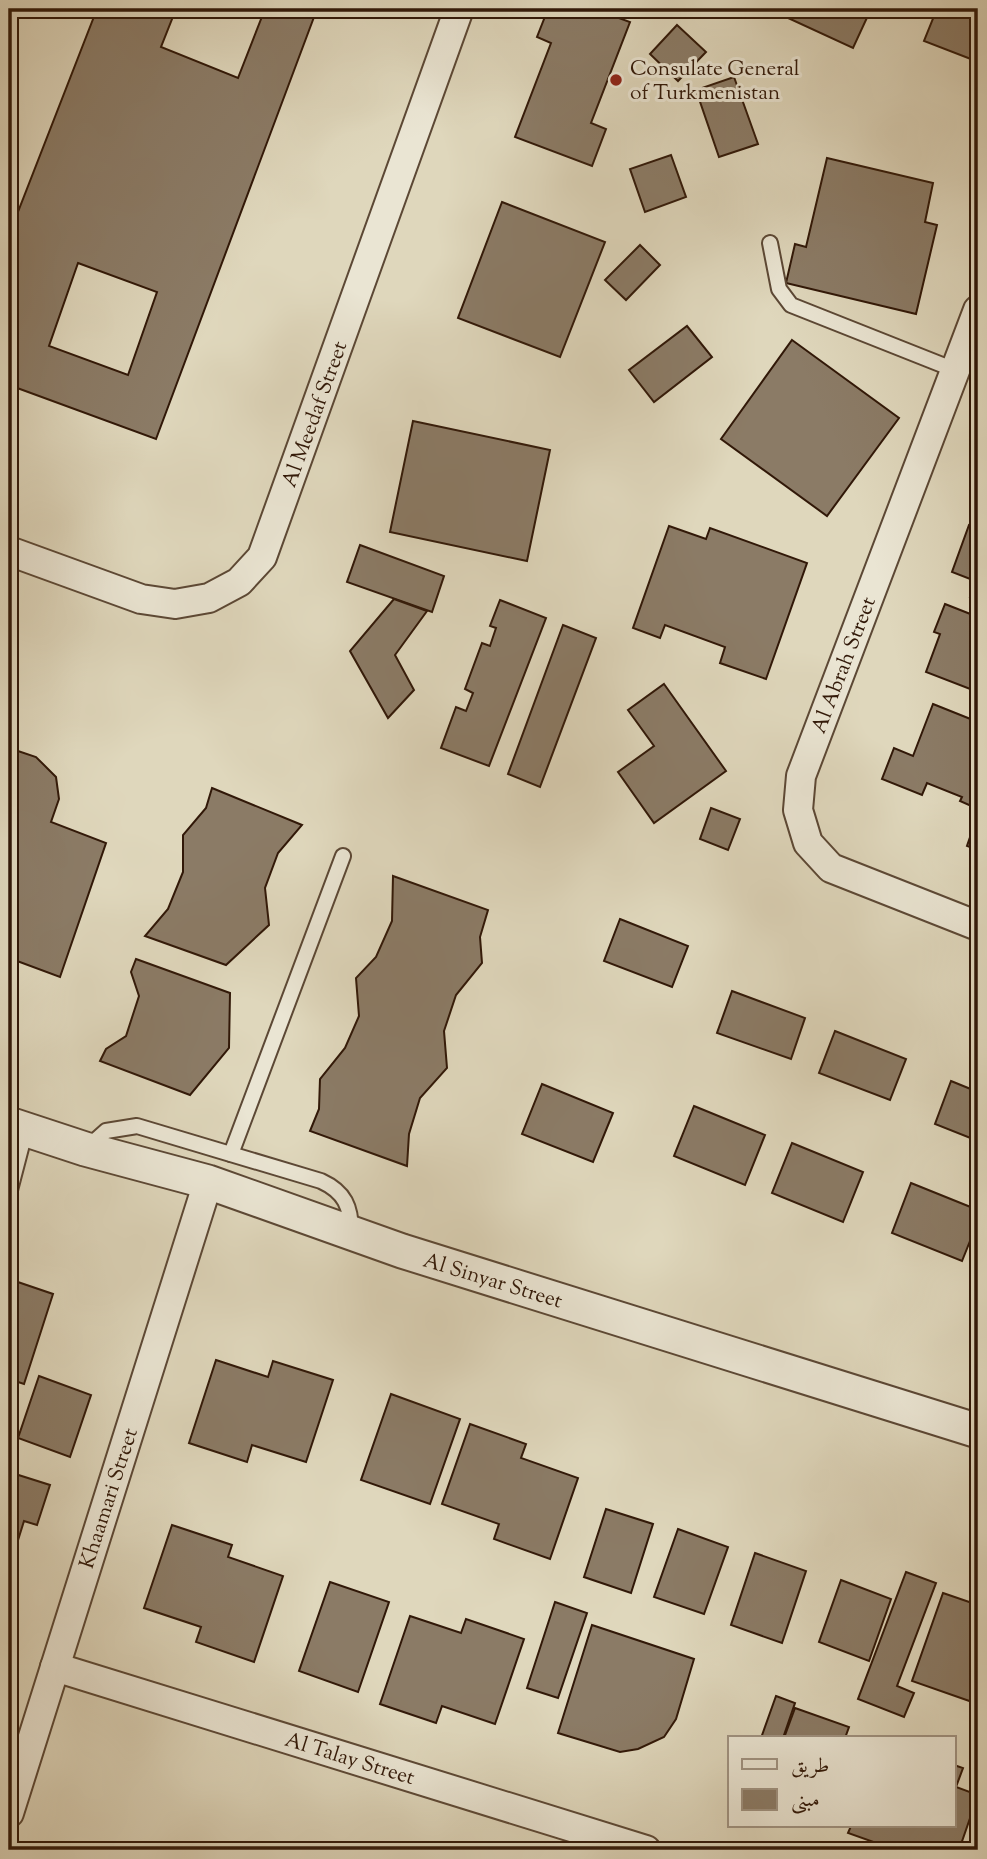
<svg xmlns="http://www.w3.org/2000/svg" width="987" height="1859" font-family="'Sorts Mill Goudy',Amiri,serif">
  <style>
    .building { fill: #8b7b66; stroke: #311808; stroke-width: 2; fill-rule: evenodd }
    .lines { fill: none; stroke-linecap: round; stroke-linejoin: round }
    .service-casing { stroke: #5c4835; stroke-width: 18 }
    .minor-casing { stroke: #5c4835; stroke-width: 32 }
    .tertiary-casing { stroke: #5c4835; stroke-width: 37 }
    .service { stroke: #eae5d3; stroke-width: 14 }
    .minor { stroke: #eae5d3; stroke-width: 28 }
    .tertiary { stroke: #eae5d3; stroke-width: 33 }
    .poi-dot { fill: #8f2418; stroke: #eae5d3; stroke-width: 2.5 }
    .labels { text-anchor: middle; stroke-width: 6; stroke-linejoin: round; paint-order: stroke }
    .poi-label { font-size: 21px; fill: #311808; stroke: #eae5d3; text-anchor: start }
    .street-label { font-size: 21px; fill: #311808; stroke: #eae5d3 }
  </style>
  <rect width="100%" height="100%" fill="#dfd7bc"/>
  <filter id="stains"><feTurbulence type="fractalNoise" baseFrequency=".00286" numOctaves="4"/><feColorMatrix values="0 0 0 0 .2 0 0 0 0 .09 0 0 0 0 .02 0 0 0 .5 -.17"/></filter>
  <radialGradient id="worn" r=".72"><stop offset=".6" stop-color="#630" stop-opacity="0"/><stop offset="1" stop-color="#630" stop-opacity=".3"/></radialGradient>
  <g class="building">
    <path d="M97,9h79l-15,38 77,31 27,-69h52l-161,430 -147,-54v-150zM78,263l79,29 -29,83 -79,-29z"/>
    <path d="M548,9h46l36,13 -39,101 15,6 -14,37 -77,-29 36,-94 -14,-6z"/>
    <path d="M792,9h36l14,6 3,-6h26l-18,39 -65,-30z"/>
    <path d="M915,9h63l-2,52 -52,-20 10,-25z"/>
    <path d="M677,25l29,27 -28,29 -28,-27z"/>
    <path d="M734,77l24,67 -39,13 -23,-67z"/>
    <path d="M671,155l15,42 -41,15 -15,-43z"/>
    <path d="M827,158l106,25 -8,39 12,3 -21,89 -130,-31 9,-39 11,3z"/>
    <path d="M502,202l103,40 -45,115 -102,-39z"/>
    <path d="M640,245l20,20 -34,35 -21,-20z"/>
    <path d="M687,326l25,31 -58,45 -25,-32z"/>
    <path d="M792,340l107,78 -72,98 -106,-77z"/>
    <path d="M413,421l137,29 -23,111 -137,-29z"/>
    <path d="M978,519v63l-26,-10 17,-47 6,2z"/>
    <path d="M669,526l37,13 4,-11 97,35 -41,116 -46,-16 5,-16 -60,-22 -5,13 -27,-10z"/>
    <path d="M360,545l84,31 -12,36 -85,-30z"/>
    <path d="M976,583l2,1v17l-8,-4z"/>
    <path d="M394,599l33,12 -32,44 19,35 -26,28 -38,-67z"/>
    <path d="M500,600l46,18 -57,148 -48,-18 15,-41 10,4 7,-18 -8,-4 17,-46 8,3 6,-18 -6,-2z"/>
    <path d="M945,604l33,13v75l-52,-20 14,-38 -6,-2z"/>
    <path d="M563,625l33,13 -56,149 -32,-13z"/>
    <path d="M664,684l62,87 -72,52 -36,-51 36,-26 -26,-36z"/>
    <path d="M933,704l45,18v87l-18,-8 2,-4 -35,-14 -5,12 -40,-16 12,-31 19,8z"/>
    <path d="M15,750l21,7 20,20 3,22 -8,23 55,21 -46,134 -51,-19v-205z"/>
    <path d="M212,788l90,37 -24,28 -13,35 4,37 -43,40 -81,-29 23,-27 15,-37v-37l23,-27z"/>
    <path d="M711,808l29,11 -12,31 -28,-11z"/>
    <path d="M978,814v36l-11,-4z"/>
    <path d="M393,876l95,34 -8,27 2,26 -26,32 -12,36 3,37 -27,30 -11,36 -2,32 -97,-35 9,-22 1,-30 25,-31 14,-32 -3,-38 20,-21 16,-36z"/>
    <path d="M620,919l68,27 -16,41 -68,-26z"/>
    <path d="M136,959l94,34 -1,55 -39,47 -90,-34 6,-12 20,-13 13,-40 -8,-24z"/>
    <path d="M732,991l73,27 -14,41 -74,-26z"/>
    <path d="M835,1031l71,28 -16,41 -71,-27z"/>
    <path d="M951,1081l27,11v49l-43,-17z"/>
    <path d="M542,1084l71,29 -20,49 -71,-28z"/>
    <path d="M694,1106l71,29 -20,50 -71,-29z"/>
    <path d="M792,1143l71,29 -20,50 -71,-29z"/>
    <path d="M911,1183l67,27v11l-16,40 -70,-28z"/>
    <path d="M9,1279l44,15 -29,90 -15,-5z"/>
    <path d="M216,1360l52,17 5,-16 60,19 -27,82 -54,-17 -5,17 -58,-19z"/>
    <path d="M39,1376l52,19 -21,62 -52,-19z"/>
    <path d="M391,1394l69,25 -30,85 -69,-24z"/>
    <path d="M470,1424l56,20 -5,14 57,20 -28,81 -56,-20 5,-15 -57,-20z"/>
    <path d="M9,1472l41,13 -13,40 -13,-4 -15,48z"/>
    <path d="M606,1509l47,15 -22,69 -47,-16z"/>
    <path d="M172,1525l60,20 -4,12 55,19 -29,86 -58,-20 5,-15 -57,-19z"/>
    <path d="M678,1529l50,18 -24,67 -50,-17z"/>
    <path d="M755,1553l51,18 -24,72 -51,-18z"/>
    <path d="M906,1572l30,11 -39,103 17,7 -10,24 -46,-18z"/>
    <path d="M841,1580l50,19 -22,62 -50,-19z"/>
    <path d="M330,1582l59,20 -31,90 -59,-21z"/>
    <path d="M943,1593l35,12v99l-66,-23z"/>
    <path d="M555,1602l32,11 -29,85 -31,-10z"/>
    <path d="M410,1616l51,17 5,-14 58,20 -29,85 -53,-18 -6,17 -56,-19z"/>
    <path d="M592,1625l102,34 -18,60 -12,18 -26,12 -18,3 -62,-19z"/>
    <path d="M776,1696l19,7 -12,35h-22z"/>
    <path d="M795,1708l54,19 -4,11h-61z"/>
    <path d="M954,1765l9,3 -7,19 22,8 -19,55h-63l-48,-17 3,-7h103z"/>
  </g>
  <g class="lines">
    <defs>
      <g id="service">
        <path d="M770,243l9,46 12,16 164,65"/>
        <path d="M87,1148l19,-17 31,-5 184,55c24,11 30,26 30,51"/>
        <path d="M231,1154l112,-298"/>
        <path d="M9,1194l17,-65"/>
      </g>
      <g id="minor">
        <path d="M978,310l-177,466 -3,34 10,33 23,25 147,58"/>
        <path d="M9,551l132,48 34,5 34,-6 30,-16 23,-25 197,-548"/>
        <path d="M55,1667l591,183"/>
        <path d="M9,1813l199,-631"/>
      </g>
      <path id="tertiary" d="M9,1124l76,25 123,33 194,69 576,180"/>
    </defs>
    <use href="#service" class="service-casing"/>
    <use href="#minor" class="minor-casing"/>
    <use href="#tertiary" class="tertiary-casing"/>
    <use href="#service" class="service"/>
    <use href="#minor" class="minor"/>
    <use href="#tertiary" class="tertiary"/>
  </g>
  <circle class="poi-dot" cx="616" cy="80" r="7"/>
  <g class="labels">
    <g class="poi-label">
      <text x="630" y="75">Consulate General<tspan x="630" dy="24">of Turkmenistan</tspan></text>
    </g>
    <g class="street-label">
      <text transform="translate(314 414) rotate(-70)" y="7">Al Meedaf Street</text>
      <text transform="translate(843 665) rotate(-69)" y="7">Al Abrah Street</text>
      <text transform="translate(493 1280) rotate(17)" y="7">Al Sinyar Street</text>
      <text transform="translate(108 1498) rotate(-72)" y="7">Khaamari Street</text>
      <text transform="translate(350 1758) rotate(17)" y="7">Al Talay Street</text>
    </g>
  </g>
  <rect width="987" height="1859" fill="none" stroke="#dfd7bc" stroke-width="35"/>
  <rect x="10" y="10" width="966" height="1838" fill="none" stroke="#311808" stroke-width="3.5"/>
  <rect x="18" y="18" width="952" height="1824" fill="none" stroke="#311808" stroke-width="2"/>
  <rect x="728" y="1736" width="228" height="91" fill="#eae5d3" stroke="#a09382" stroke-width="2"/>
  <rect x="742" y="1759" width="35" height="10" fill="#eae5d3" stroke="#a09382" stroke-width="2"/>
  <text x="791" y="1772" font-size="21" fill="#311808">طريق</text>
  <rect x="742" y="1789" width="35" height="21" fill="#8b7b66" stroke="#a09382" stroke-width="2"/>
  <text x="791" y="1806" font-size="21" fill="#311808">مبنى</text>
  <rect width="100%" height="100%" filter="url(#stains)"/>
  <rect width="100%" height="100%" fill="url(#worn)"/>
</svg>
